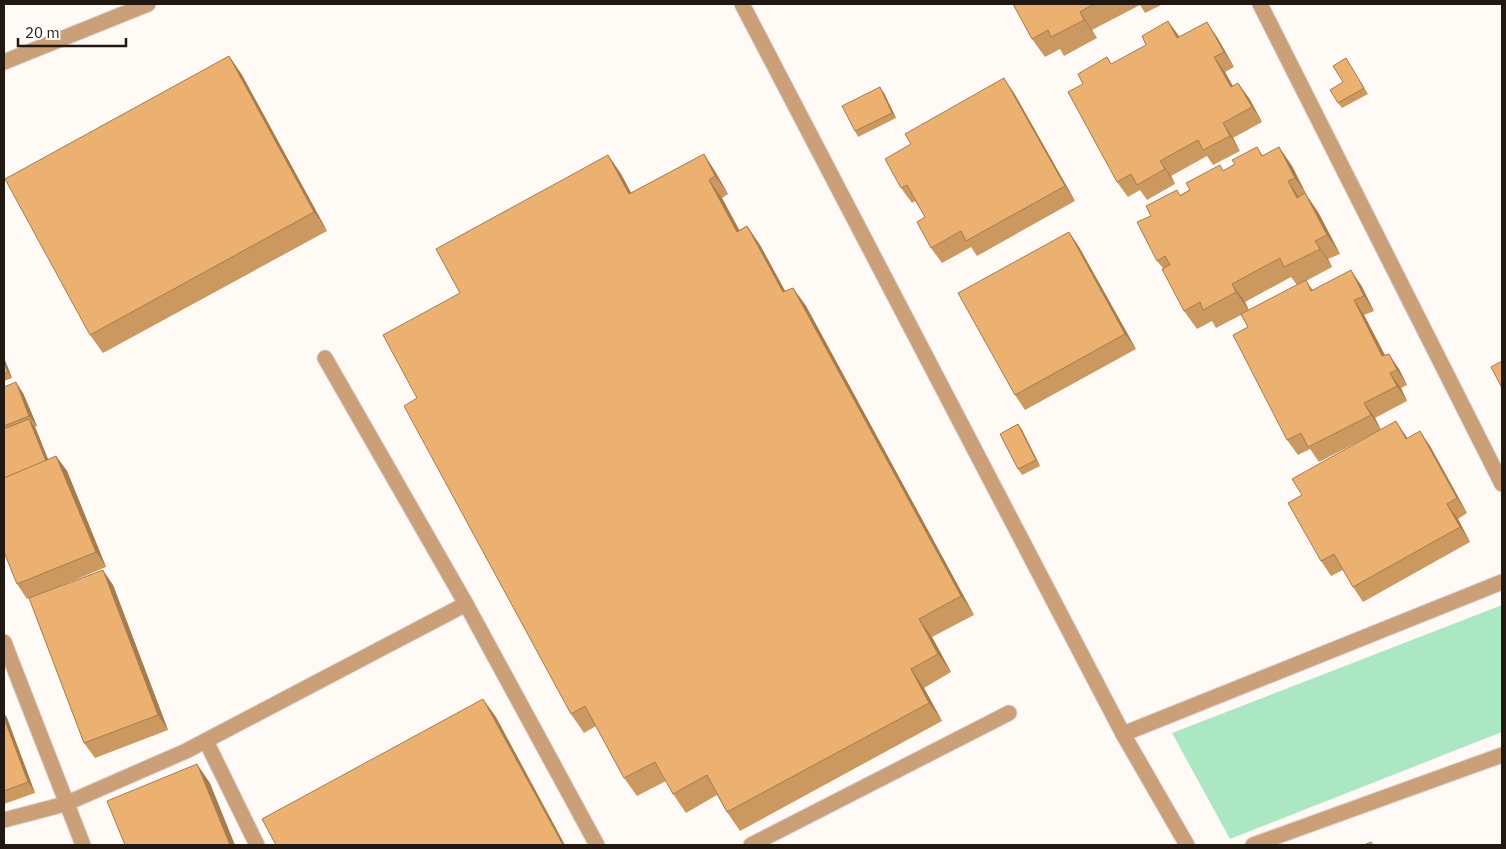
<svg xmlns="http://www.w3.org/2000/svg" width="1506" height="849" font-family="'IBM Plex Sans',sans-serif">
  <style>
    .green { fill: #ace7c3 }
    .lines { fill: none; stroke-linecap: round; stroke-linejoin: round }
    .lane-casing { stroke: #dbd6d1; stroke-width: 17 }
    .street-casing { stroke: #dbd6d1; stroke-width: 17 }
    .lane { stroke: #cb9f77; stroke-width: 15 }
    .street { stroke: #cb9f77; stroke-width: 15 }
    .wall { fill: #cb9860; fill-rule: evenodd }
    .shaded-wall { fill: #a57c4e }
    .building { fill: #ecb170; stroke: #a57c4e }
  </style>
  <rect width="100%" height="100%" fill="#fffaf6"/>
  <path class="green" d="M1502,605v127l-272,107 -58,-106z"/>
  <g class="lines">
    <defs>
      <g id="lane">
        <path d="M325,358l141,246 131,241"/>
        <path d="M206,741l51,104"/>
        <path d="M65,804l121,-53 280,-147"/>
        <path d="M751,845l258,-132"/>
      </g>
      <g id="street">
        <path d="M742,4l381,730 64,111"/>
        <path d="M1260,4l242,480"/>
        <path d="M4,62l144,-58"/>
        <path d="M4,642l79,203"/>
        <path d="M1123,734l379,-152"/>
        <path d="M4,820l61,-16"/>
        <path d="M1253,845l249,-90"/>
      </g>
    </defs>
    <use href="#lane" class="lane-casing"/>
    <use href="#street" class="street-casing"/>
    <use href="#lane" class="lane"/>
    <use href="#street" class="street"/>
  </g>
  <g class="wall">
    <path d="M1013,4h150l-18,9 -5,-8 -48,25 5,8 -33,18 -4,-7 -15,8 -13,-18z"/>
    <path d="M1179,37h38l17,30 -9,5 8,14 16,12 13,24 -29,16 7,13 -27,14 -6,-9 -36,20 4,8 -28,16 -7,-10 -12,7 -11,-15 -34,-98z"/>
    <path d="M229,56l13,19 85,156 -224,122 -13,-18z"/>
    <path d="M1346,58l22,36 -26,14 -4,-5 5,-21z"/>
    <path d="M884,93l12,25 -38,19 -3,-6z"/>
    <path d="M1014,93l61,108 -98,55 -6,-9 -29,16 -11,-15 -6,-31 -10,-16 -3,2 -11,-15z"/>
    <path d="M1257,147l6,9 16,-9 13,19 15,30 11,16 22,42 -12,5 4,8 -26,14 7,9 48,-5 13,26 -10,4 21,40 14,14 8,16 -6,3 6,13 -32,17 6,12 49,16 37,67 -9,6 12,23 -107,60 -10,-15 -10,-17 -12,6 -10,-15 -19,-66 73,-62 -56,29 -9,-13 -12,6 -11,-15 -39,-113 -7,-12 -25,13 -4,-7 -15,8 -13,-18 -21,-43 -6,-7 -6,-45 29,-21 55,-31zM1291,277l6,8 -48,25 -4,-8z"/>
    <path d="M704,154l12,19 12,21 -6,4 17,32 8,-4 13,19 25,46 8,-3 13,18 168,309 -42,22 19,35 -27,16 18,33 -202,110 -13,-19 -10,-17 -31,18 -13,-19 -7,-13 -29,15 -13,-18 -28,-52 -12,7 -13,-19 -154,-316 43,-105 148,-138 13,19 10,19z"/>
    <path d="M1069,232l10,15 57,102 -111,61 -10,-15z"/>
    <path d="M4,358l8,20 -8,3z"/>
    <path d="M4,387l19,6 14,33 -2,1 13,33 8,-4 11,15 39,96 -58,24 65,-6 55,145 -73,28 -11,-15 -54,-145 -3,1 -10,-15 -13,-32z"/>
    <path d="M1018,424l4,6 18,36 -18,9 -4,-6z"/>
    <path d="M4,713l3,5 28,75 -31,11z"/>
  </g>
  <g class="shaded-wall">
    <path d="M1080,12l12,18 5,8 -13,-18z"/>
    <path d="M1168,21l11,15 9,17 -11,-15z"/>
    <path d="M1207,22l10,15 17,30 -10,-15z"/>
    <path d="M229,56l13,19 85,156 -13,-19z"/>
    <path d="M1214,57l11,15 16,30 -10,-15z"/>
    <path d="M1004,78l10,15 61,108 -10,-15z"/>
    <path d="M1238,83l11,15 13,24 -10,-15z"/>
    <path d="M880,87l4,6 12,25 -4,-5z"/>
    <path d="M1223,123l10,15 7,13 -10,-15z"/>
    <path d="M1279,147l13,19 15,30 -12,-18z"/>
    <path d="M704,154l12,19 12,21 -13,-18z"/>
    <path d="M608,155l13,19 21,39 -13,-19z"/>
    <path d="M1160,161l11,15 4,8 -10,-15z"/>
    <path d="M709,180l13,18 28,52 -13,-18z"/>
    <path d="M1288,181l13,19 -4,-2z"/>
    <path d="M1305,193l13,19 22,42 -13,-19z"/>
    <path d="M747,226l13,19 36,66 -13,-19z"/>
    <path d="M1069,232l10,15 57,102 -11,-15z"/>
    <path d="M1315,241l13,18 4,8 -12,-18z"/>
    <path d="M1351,270l10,15 13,26 -10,-15z"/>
    <path d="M1232,284l13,18 4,9 -13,-19z"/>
    <path d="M793,288l13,18 168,309 -13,-19z"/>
    <path d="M1354,300l10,15 29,56 -11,-15z"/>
    <path d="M1389,354l10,15 8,16 -10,-15z"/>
    <path d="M4,358l8,20 -4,-6 -4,-10z"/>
    <path d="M1390,373l11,15 6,13 -10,-15z"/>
    <path d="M16,382l7,11 14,33 -8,-10z"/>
    <path d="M1364,403l11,15 6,12 -10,-15z"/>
    <path d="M29,419l7,10 18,45 -7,-10z"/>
    <path d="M1396,421l10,15 11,18 -11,-15z"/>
    <path d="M1018,424l4,6 18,36 -4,-6z"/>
    <path d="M1420,431l10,15 37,67 -10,-15z"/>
    <path d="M56,456l11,15 39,96 -10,-15z"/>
    <path d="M1447,504l11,15 12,23 -10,-15z"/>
    <path d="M103,570l10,15 55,145 -10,-15z"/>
    <path d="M919,619l13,18 19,35 -13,-18z"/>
    <path d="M911,669l13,19 18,33 -13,-18z"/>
    <path d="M483,699l13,18 69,128h-2z"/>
    <path d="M4,713l3,5 28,75 -7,-11 -24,-64z"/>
    <path d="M197,764l13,19 25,62h-5z"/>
  </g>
  <g class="building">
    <path d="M1013,4h81l-14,8 4,8 -33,17 -3,-7 -16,9z"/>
    <path d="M1168,21l9,17 30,-16 17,30 -10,5 17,30 7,-4 14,24 -29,16 7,13 -27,14 -5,-10 -38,21 5,8 -28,16 -6,-11 -14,8 -49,-90 15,-8 -5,-10 29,-17 4,7 35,-19 -4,-9z"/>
    <path d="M229,56l85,156 -224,123 -85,-156z"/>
    <path d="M1346,58l18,30 -26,15 -8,-13 13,-8 -10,-16z"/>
    <path d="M1004,78l61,108 -99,55 -5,-10 -30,17 -14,-26 8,-5 -18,-32 -6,3 -16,-29 26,-15 -6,-10z"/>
    <path d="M880,87l12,26 -37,18 -13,-25z"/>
    <path d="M1257,147l5,9 17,-9 16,31 -7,3 9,17 8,-5 22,42 -12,6 5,8 -36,18 -4,-9 -48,26 4,8 -33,18 -3,-8 -16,9 -22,-42 8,-4 -5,-9 -8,5 -20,-39 14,-6 -5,-10 31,-16 3,6 10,-6 -4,-7 34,-18 3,6 12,-7 -3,-4z"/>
    <path d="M704,154l11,22 -6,4 28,52 10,-6 36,66 10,-4 168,308 -42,23 19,35 -27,15 18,34 -202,109 -20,-37 -34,19 -18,-32 -31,16 -39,-72 -14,8 -167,-308 13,-8 -34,-63 77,-42 -24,-44 172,-94 21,39z"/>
    <path d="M1069,232l56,102 -110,61 -57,-102z"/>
    <path d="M1351,270l13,26 -10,4 28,56 7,-2 8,16 -7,3 7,13 -33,17 7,12 -63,32 -7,-14 -14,7 -54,-105 15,-8 -7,-13 65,-34 5,11z"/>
    <path d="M1502,361v27l-11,-21z"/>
    <path d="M4,362l4,10 -4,2z"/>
    <path d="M16,382l13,34 -25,10v-39z"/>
    <path d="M29,419l17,42 -42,17v-49z"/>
    <path d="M1396,421l10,18 14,-8 37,67 -10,6 13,23 -107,60 -19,-33 -13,7 -33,-58 14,-8 -10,-16z"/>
    <path d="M1018,424l18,36 -18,9 -18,-35z"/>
    <path d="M56,456l40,96 -79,32 -13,-32v-74z"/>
    <path d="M103,570l55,145 -74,28 -55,-145z"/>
    <path d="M483,699l80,146h-287l-14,-26z"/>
    <path d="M4,718l24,64 -24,9z"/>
    <path d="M197,764l33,81h-105l-18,-44z"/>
    <path d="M1371,842l2,3h-9z"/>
  </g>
  <rect width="1506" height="849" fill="none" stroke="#211911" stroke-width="10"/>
  <path d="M18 38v8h108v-8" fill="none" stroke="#211911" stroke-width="2.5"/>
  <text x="25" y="38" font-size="15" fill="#211911" stroke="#ffffff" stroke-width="4" paint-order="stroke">20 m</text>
</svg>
